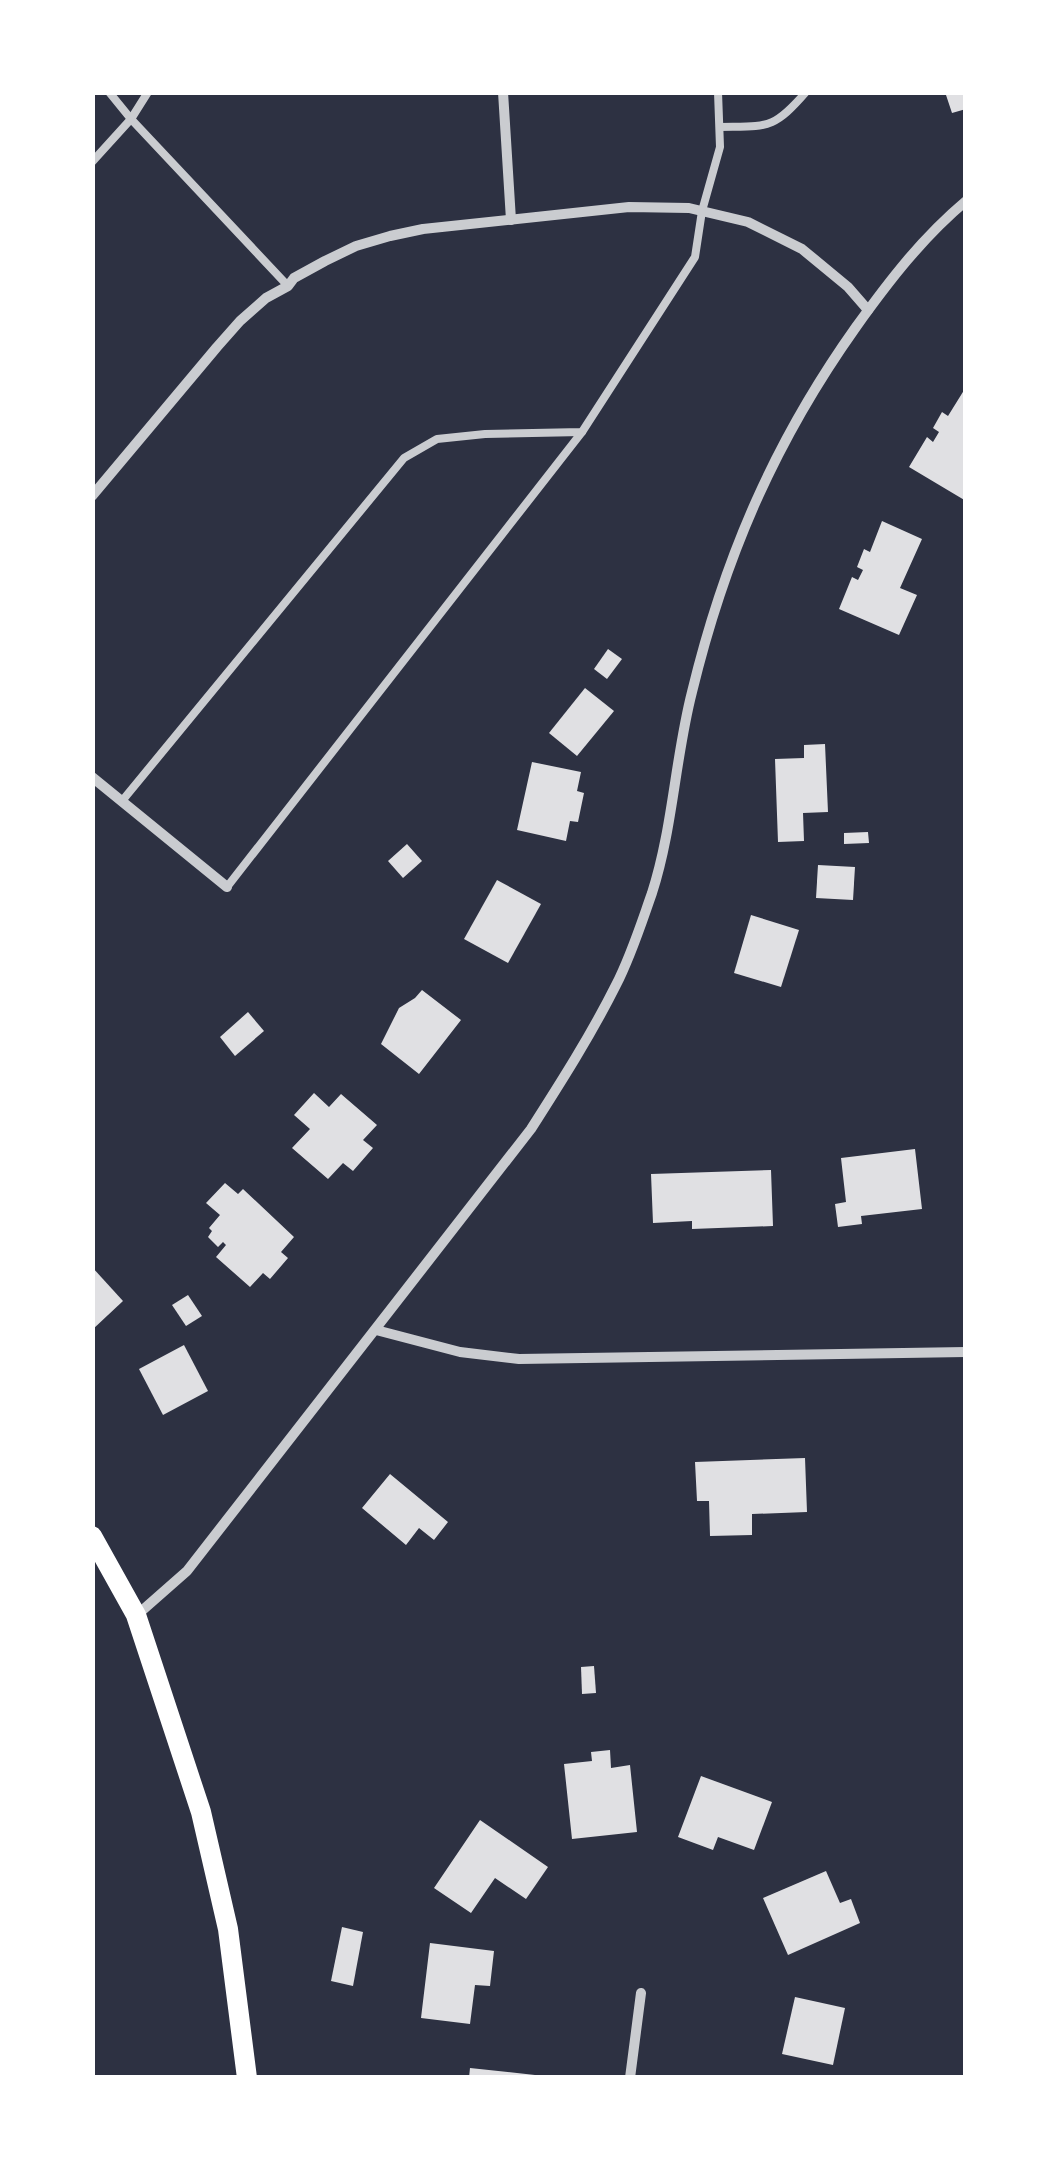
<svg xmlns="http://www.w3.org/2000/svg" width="1058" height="2170" font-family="Arial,sans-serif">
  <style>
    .building { fill: #e0e0e3 }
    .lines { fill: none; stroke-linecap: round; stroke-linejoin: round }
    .service { stroke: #caccd0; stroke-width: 8 }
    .minor { stroke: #caccd0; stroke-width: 10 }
    .secondary { stroke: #fff; stroke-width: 20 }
  </style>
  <rect width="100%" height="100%" fill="#2d3142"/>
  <g class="building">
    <path d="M945,92h21v17l-14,4z"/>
    <path d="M966,387v114l-57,-34 18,-30 6,5 6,-10 -6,-4 9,-16 6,4z"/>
    <path d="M882,521l40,18 -22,49 17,7 -18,40 -60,-26 13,-32 6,3 5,-10 -6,-3 7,-18 6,3z"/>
    <path d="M608,649l14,10 -15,20 -13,-10z"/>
    <path d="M585,688l29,23 -37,45 -28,-23z"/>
    <path d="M825,744l3,68 -25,1 1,28 -26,1 -3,-83 29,-1v-13z"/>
    <path d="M532,762l49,10 -4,19 7,2 -6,29 -8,-1 -4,20 -49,-11z"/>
    <path d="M868,832l1,11 -25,1v-11z"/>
    <path d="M407,844l15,17 -19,17 -15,-17z"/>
    <path d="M818,865l37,2 -2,33 -37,-2z"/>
    <path d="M497,880l44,24 -33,59 -44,-24z"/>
    <path d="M751,915l48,15 -18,57 -47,-14z"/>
    <path d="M422,990l39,30 -42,54 -38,-30 18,-36 16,-10z"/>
    <path d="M248,1012l16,19 -29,25 -15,-19z"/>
    <path d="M314,1093l15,14 12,-13 36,31 -14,15 10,8 -20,23 -10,-8 -15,16 -36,-31 18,-19 -16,-14z"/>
    <path d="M915,1149l7,60 -61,7 1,8 -24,3 -3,-23 11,-2 -5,-44z"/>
    <path d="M771,1170l2,56 -81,3v-8l-39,2 -2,-49z"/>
    <path d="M225,1183l13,11 5,-5 51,48 -13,15 7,6 -18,21 -7,-6 -13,14 -34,-30 10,-12 -3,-3 -5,5 -10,-10 4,-6 -3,-3 11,-13 -14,-12z"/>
    <path d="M92,1267l31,34 -31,29z"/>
    <path d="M188,1295l14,21 -16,10 -14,-21z"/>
    <path d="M184,1345l24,46 -45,24 -24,-46z"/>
    <path d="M805,1458l2,54 -55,2v21l-42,1 -1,-35h-12l-2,-39z"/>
    <path d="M390,1474l58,48 -14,18 -15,-12 -13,17 -44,-37z"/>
    <path d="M594,1666l2,27 -14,1 -1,-27z"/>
    <path d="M610,1750l1,18 19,-3 7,67 -65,7 -8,-75 28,-3 -1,-9z"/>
    <path d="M701,1776l71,26 -18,48 -36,-13 -5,13 -35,-13z"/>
    <path d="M480,1820l68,47 -22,32 -31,-21 -24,35 -37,-25z"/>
    <path d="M826,1871l14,32 11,-4 9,24 -72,32 -25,-57z"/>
    <path d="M342,1927l21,5 -10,54 -22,-5z"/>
    <path d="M430,1943l64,8 -4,35 -15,-1 -5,39 -49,-6z"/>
    <path d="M795,1997l50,11 -12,57 -51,-11z"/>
    <path d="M470,2068l65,7v3h-66z"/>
  </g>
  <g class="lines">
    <g class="service">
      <path d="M109,92l22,27 157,167"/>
      <path d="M720,127c48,-1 53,3 86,-35"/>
      <path d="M92,162l39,-43 17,-27"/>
      <path d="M122,801l282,-343 33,-19 48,-5 97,-2 113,-175 7,-46 18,-64 -2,-55"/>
      <path d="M227,887l355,-455"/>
    </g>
    <g class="minor">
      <path d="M503,92l8,128"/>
      <path d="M92,496l125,-149 23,-26 26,-23 22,-12 6,-8 31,-17 31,-15 34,-10 33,-7 206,-22 60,1 59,14 54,27 46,38 20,23"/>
      <path d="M92,777l135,110"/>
      <path d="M376,1330l84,22 59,7 447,-7"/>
      <path d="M137,1615l50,-44 344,-442c30,-47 60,-94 85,-144 15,-29 25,-61 36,-92 21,-65 23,-135 40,-201 33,-136 83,-251 164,-365 33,-46 66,-89 110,-126"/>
      <path d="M630,2078l11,-85"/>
    </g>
    <path class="secondary" d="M92,1536l44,79 65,197 27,117 19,149"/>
  </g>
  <rect width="1058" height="2170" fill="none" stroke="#ffffff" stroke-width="190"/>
</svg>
